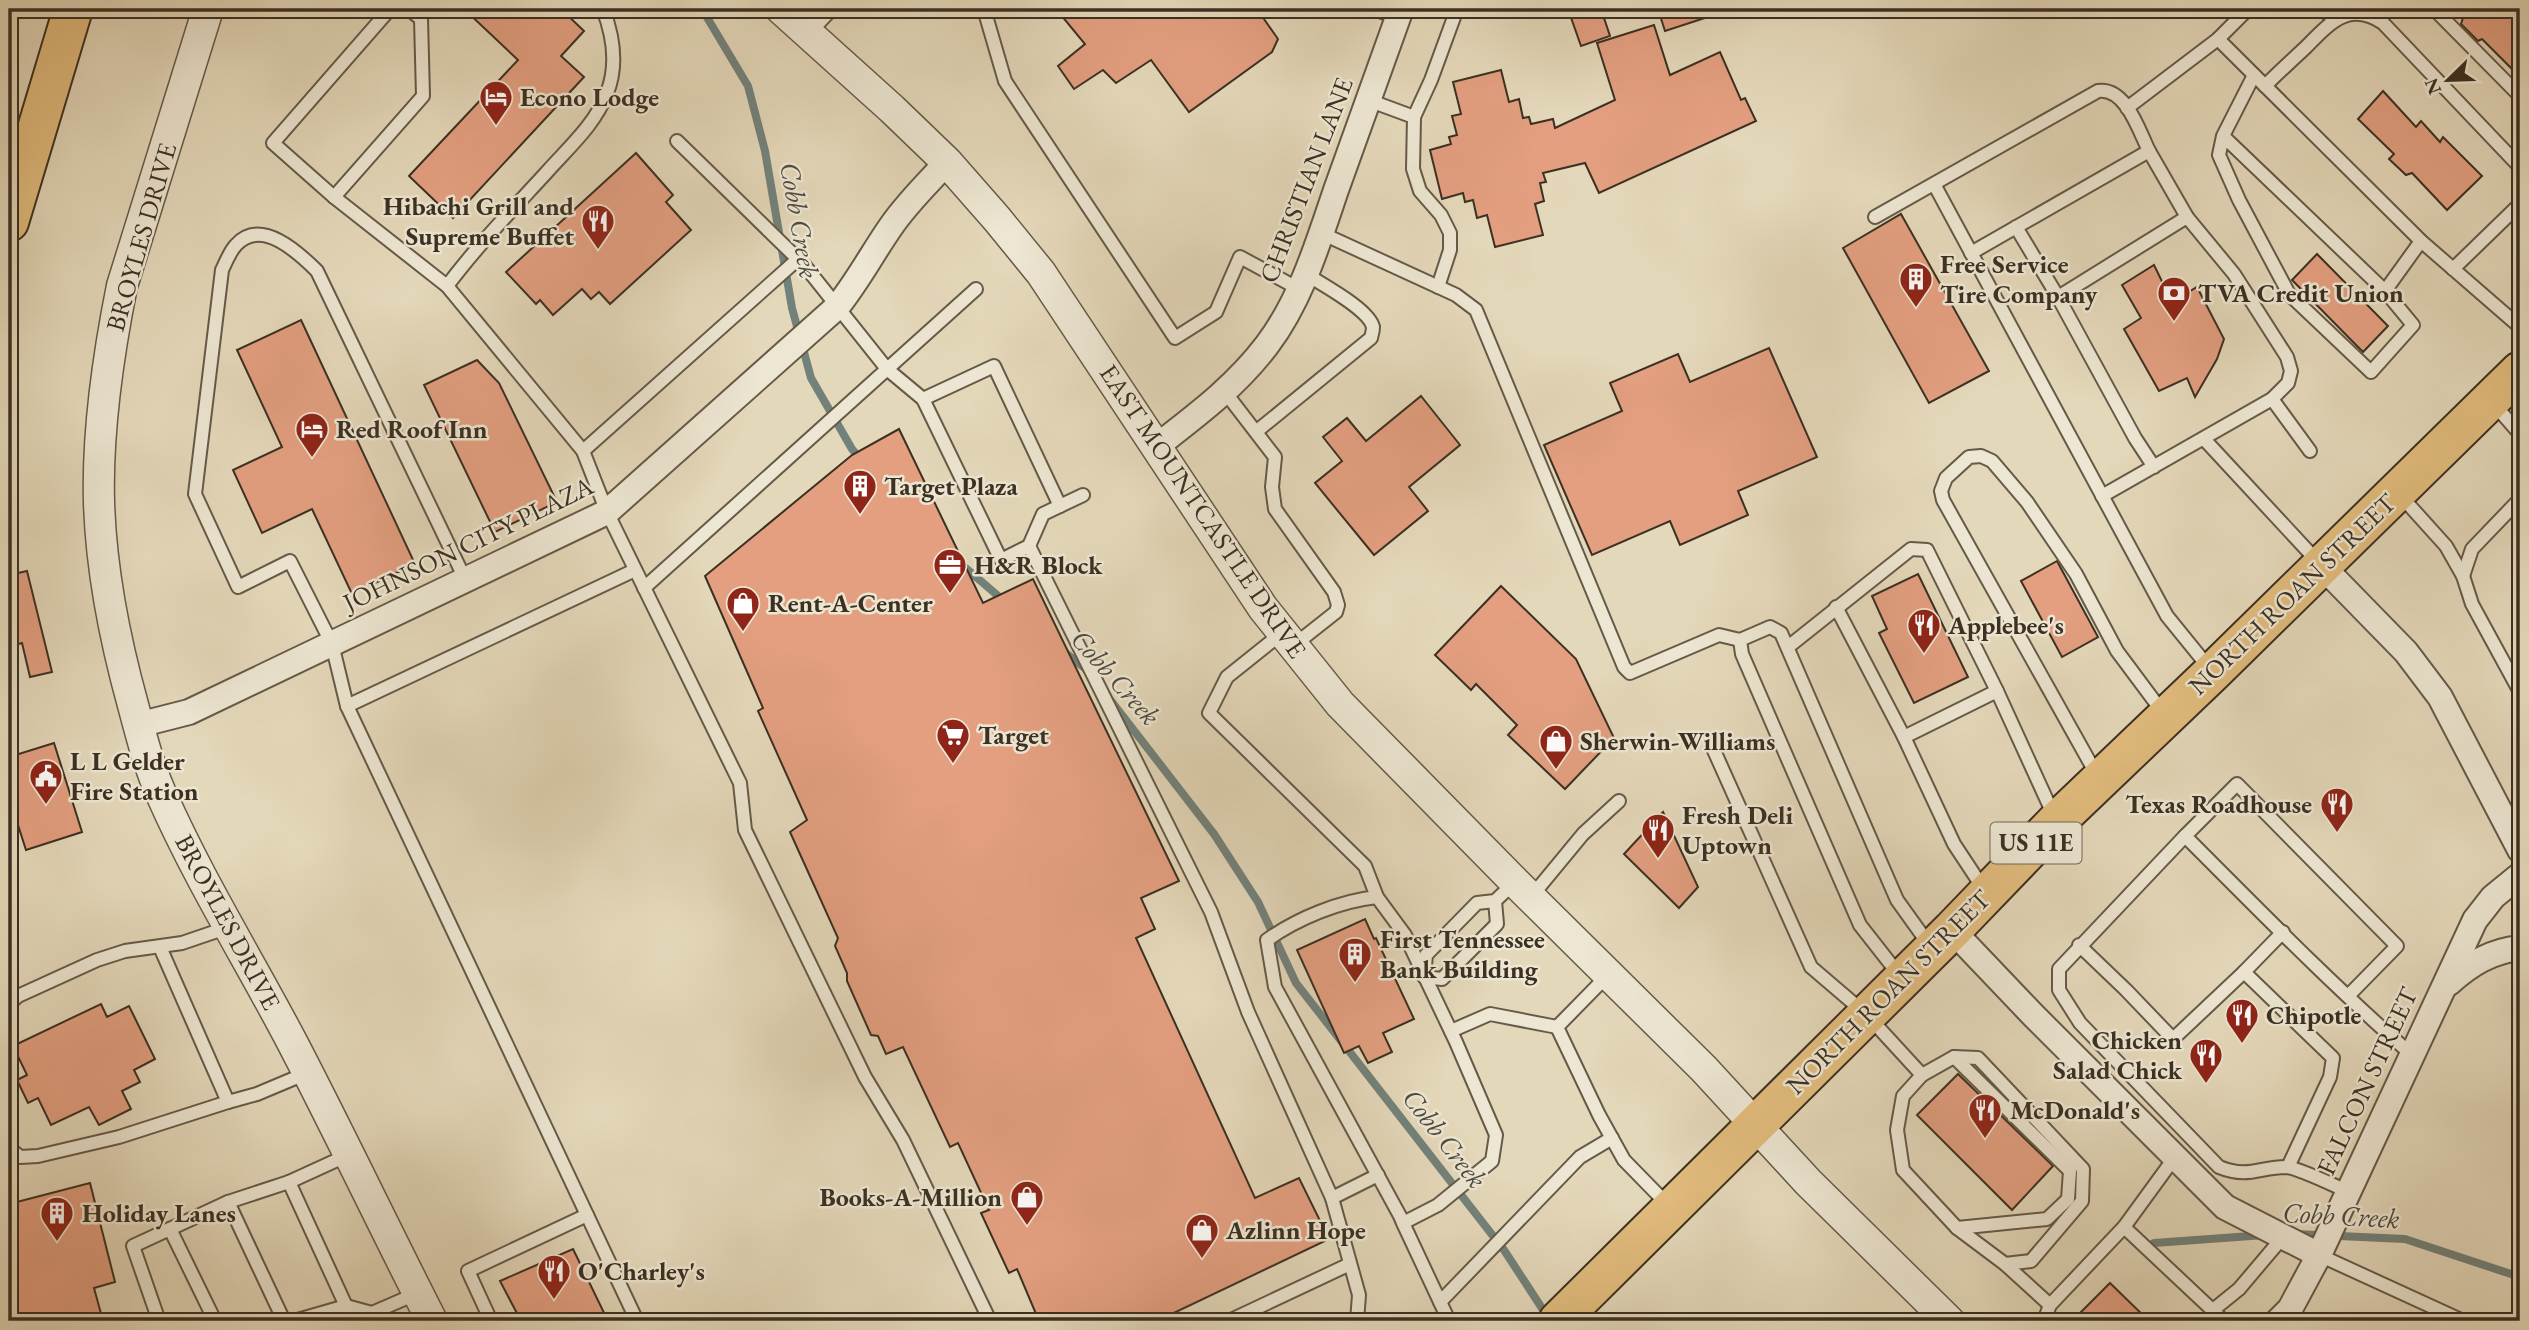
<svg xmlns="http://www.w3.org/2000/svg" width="2529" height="1330" font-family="'EB Garamond',serif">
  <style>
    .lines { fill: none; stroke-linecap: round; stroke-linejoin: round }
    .stream { stroke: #72827b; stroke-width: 8 }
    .building { fill: #e39f80; stroke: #3b3022; stroke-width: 2 }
    .service-casing { stroke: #655a48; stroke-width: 16 }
    .minor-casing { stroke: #655a48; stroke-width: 28 }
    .tertiary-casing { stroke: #655a48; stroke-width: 33 }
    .primary-casing { stroke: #3b3022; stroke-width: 42 }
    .motorway-casing { stroke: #3b3022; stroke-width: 42 }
    .service { stroke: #ede6d2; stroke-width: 12 }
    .minor { stroke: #ede6d2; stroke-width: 24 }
    .tertiary { stroke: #ede6d2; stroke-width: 30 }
    .primary { stroke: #e2bc7d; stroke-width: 38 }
    .motorway { stroke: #e2bc7d; stroke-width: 38 }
    .labels { text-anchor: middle; stroke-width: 5; stroke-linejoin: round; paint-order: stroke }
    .shield { fill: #ede6d2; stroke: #706757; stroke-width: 2 }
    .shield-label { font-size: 24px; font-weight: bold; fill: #3b3022 }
    .poi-label { font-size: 26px; font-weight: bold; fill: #3b3022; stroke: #ede6d2; text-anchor: start }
    .street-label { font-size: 26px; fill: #3b3022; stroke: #ede6d2 }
    .water-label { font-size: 28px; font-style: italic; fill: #4d4b40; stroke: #ede6d2 }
  </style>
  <rect width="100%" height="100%" fill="#e4d8ba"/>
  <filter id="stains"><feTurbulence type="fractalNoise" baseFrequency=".00286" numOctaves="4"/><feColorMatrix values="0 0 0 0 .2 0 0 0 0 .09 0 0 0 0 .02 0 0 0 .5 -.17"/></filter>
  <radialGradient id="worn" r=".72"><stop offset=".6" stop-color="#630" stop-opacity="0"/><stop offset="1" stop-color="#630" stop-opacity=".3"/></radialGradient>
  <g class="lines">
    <g class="stream">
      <path d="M702,9l46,77 17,65 27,157 19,70 41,71 10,12"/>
      <path d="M961,564l43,37"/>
      <path d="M1062,650l25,20"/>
      <path d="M1108,697l106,137 44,68 38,81 208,267 45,69"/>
      <path d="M2295,1234l110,5 115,38"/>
      <path d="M2154,1243l111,-8"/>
    </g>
  </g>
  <g class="building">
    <path d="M464,9h97l23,22 -23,25 23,21 -131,141 -44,-42 109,-116z"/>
    <path d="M1056,9h201l21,30 -6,13 -83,60 -38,-52 -35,23 -13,-13 -29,19 -16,-23 27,-22z"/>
    <path d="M1568,9h33l9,27 -29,10z"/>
    <path d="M1658,9h61l1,4 -55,18z"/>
    <path d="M2466,9h54v68l-38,-38 -4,2 -17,-17z"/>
    <path d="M1654,25l16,50 50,-23 21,48 4,-2 11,23 -157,72 -14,-30 -42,10 3,9 -6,1 4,18 -9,3 8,31 -48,12 -8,-32 -10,3 -4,-18 -8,2 -2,-9 -21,6 -12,-49 21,-6 -2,-7 8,-2 -5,-19 9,-2 -8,-32 48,-12 8,32 10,-3 4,19 6,-1 2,7 22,-5 2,9 60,-28 -18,-57z"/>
    <path d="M2383,91l33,36 5,-6 19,21 3,-5 39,39 -35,34 -35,-37 -6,2 -17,-16 5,-5 -36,-35z"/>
    <path d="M636,153l37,42 -7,7 25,28 -81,74 -11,-12 -8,7 -9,-10 -29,26 -13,-15 -4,4 -30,-32z"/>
    <path d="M1901,214l88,157 -60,32 -86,-155z"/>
    <path d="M2317,254l71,72 -25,26 -71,-72z"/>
    <path d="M2154,265l18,37 25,-15 27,52 -7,20 -22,38 -8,-19 -28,13 -35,-62 17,-11 -19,-33z"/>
    <path d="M301,320l114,244 -63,30 -40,-85 -50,24 -29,-63 49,-23 -45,-97z"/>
    <path d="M1769,348l48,109 -79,34 10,24 -68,30 -10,-24 -78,34 -48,-110 78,-34 -12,-28 68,-29 12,28z"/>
    <path d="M477,360l22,23 58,119 -62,30 -71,-147z"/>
    <path d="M1421,396l39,49 -51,42 19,24 -54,44 -59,-72 27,-22 -19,-24 24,-19 19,23z"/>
    <path d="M899,429l84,174 50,-24 146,302 -38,17 14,31 -19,9 119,260 44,-20 30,61 -172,82h-118l-22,-52 -8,4 -28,-60 8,-3 -31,-67 -8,4 -47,-100 -17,7 -8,-18 -7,-1 -24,-54v-8l-12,-27 3,-8 -48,-106 17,-12 -49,-109 5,-3 -58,-132 147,-121z"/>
    <path d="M2057,561l41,76 -36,20 -41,-76z"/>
    <path d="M27,571l25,101 -22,5 -8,-34 -7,2 -6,-23v-16l6,-2 -6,-29z"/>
    <path d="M1918,574l50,103 -54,26 -35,-70 8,-4 -15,-33z"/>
    <path d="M1501,586l75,73 38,79 -49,51 -57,-54 9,-10 -41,-41 -5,6 -36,-35z"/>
    <path d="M54,743l28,89 -56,18 -17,-53v-40z"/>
    <path d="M1663,812l35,75 -19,21 -55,-54z"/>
    <path d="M1365,919l9,20 2,-1 38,81 -31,14 9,19 -24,11 -9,-17 -15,7 -47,-103z"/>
    <path d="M101,1004l6,13 22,-11 26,53 -21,11 6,12 -18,9 9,18 -32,16 -10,-18 -38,18 -13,-27 -10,5 -11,-23 10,-5 -14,-29z"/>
    <path d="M1958,1074l95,92 -41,44 -95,-95z"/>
    <path d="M90,1183l25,99 -21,6 9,33h-94v-117z"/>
    <path d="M573,1249l35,72h-87l-21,-40z"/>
    <path d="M2110,1283l39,38h-77z"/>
  </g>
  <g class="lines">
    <defs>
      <g id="service">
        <path d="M390,9l-117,134 61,54 113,89 136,165 24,61 133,271 5,47 120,247 38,63 87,181"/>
        <path d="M984,9l21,72 170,257 41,-26 24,-55 59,32"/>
        <path d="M1375,9l22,9"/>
        <path d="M2322,9l12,10"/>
        <path d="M2434,9l86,87"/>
        <path d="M809,33l23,-24"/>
        <path d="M2218,39l203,202 99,86"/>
        <path d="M2265,86c13,-13 27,-26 40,-38 24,-24 43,-48 78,-25l137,144"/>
        <path d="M1368,100l46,17"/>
        <path d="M2127,108l91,-69 30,-30"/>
        <path d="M2223,136l162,155 28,34 -42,47 -82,-78 -50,-94 -20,-45 4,-19 31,-61"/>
        <path d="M677,141l128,125 82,103 36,30 78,161 28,-14 14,-32 40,-19"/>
        <path d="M2149,151l38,66"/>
        <path d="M1934,184l233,432 43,53"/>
        <path d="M334,197l89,-101 -2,-77 -12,-10"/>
        <path d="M1875,217l223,-126c28,-4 41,40 51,60l-178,102"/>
        <path d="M2016,227l42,70"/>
        <path d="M1321,233l135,62 20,15 148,357 6,6 89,-38 21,5 30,-13 11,6 116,267 33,46"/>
        <path d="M2453,269l67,-65"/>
        <path d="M447,286c30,-40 65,-76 99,-113 22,-25 49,-48 61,-80 11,-28 6,-58 -4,-84"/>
        <path d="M1438,287l12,-37v-17l-9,-18 -21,-24 -7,-22 1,-52 17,-37 26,-71"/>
        <path d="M2385,291l36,-50"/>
        <path d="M1225,392l50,65 -3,30 3,22 59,83 4,13 -2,7 -43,34"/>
        <path d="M923,399l71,-33 66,140"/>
        <path d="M2272,399l38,52"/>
        <path d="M2493,403l27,31"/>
        <path d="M1257,431l114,-93c1,-4 2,-7 2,-11 -4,-18 -52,-43 -67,-53"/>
        <path d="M2204,439l115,124"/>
        <path d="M583,451l215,-192"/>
        <path d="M2400,495l46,51 17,30 9,28 48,88"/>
        <path d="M2102,496l170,-97 16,-16 3,-12 -4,-14 -53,-83 -47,-57 -129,80 77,141 19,29"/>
        <path d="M1029,546l182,366 37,100 84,186 27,97 -2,26"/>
        <path d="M2463,576l9,-27 48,-50"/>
        <path d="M466,581l-149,-310c-18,-18 -56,-54 -81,-26 -6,6 -10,17 -14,25l-27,224 43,93 52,-26 42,83 15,62 290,615"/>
        <path d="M644,588l332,-299"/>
        <path d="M1836,607l68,130 50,107 31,47"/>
        <path d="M1282,633l-55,44 -18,36 156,153 12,31"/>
        <path d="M1740,640l2,14 118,271 40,51"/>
        <path d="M1788,647l123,-98 16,1 70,141 58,127"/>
        <path d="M347,706l288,-136"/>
        <path d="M1904,737l93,-46"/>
        <path d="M1712,746l99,221 55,47 56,61 -19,21 -6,34 6,40 54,58 48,36 45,41"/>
        <path d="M2098,777l-155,-277 -2,-9 5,-13 23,-21 12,-1 11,5 35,41 49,72 41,77 47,63"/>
        <path d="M2185,836l-126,133v21l21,33 139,144c30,12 40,0 67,0 13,1 49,19 63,25"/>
        <path d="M1531,897l52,-63 36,-33"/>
        <path d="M1495,901l2,23 -55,55 -18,-2 2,-22 51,-52 18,-2 20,-19"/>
        <path d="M2079,945l47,45 47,49 71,-67 89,86 -3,19 -42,90"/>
        <path d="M2244,972l39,-40"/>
        <path d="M2348,996l49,-50 -160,-162 -52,52c74,74 147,149 226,218"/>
        <path d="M9,1004l9,-8 79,-36 28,-9 57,-8 47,-16"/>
        <path d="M1557,1027l42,88 25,45 44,45"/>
        <path d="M1557,1027l51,-52"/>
        <path d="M1451,1031l39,-17 67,13"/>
        <path d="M1954,1057l116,114 -2,28 -21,20 -90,9"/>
        <path d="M1922,1075l32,-18 24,1 105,111 -1,32 -51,60 -26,3"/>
        <path d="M228,1102l29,-8 50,-21"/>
        <path d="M9,1148l11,9 18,-1 81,-19 109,-35 -68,-155"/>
        <path d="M1332,1198l46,-23"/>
        <path d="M228,1202l56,119"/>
        <path d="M1403,1223l35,-18 54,-44 4,-26 -40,-93 -51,-107 -28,-38c-37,4 -79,21 -110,43l8,47 125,229 3,7 46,98"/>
        <path d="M2124,1227l100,94"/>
        <path d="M170,1229l45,92"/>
        <path d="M2319,1255l144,66"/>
        <path d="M1440,1302l140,-145 32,-19"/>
        <path d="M346,1306l-57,-124 59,-27"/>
        <path d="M2213,1310l26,-21 44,-52"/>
        <path d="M372,1313l46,-20"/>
        <path d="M159,1321l-26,-75 95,-44 61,-20"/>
        <path d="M294,1321l52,-15 26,7 4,8"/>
        <path d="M491,1321l-23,-50 119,-56"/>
        <path d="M1229,1321l121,-57"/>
        <path d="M2044,1321l6,-16 74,-78 51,-70"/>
      </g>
      <g id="minor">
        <path d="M1157,446c40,-31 79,-60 110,-101 34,-45 51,-102 69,-155 22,-60 43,-121 65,-181"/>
        <path d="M2322,566l84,86 34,45 80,153"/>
        <path d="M138,725l51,-13 418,-200 230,-205c21,-26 36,-55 55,-82 16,-23 36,-42 55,-63"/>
        <path d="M1952,930l81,85 192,192 94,48"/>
        <path d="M2449,983c21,-19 42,-32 71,-35"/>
        <path d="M2278,1321l12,-12 29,-54 156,-335 18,-23 27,-22"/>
      </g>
      <g id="tertiary">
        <path d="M208,9l-86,277c-14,70 -25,144 -23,216 2,68 16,138 34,203 8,30 16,62 29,91 37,84 87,164 130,246 48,92 93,187 140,279"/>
        <path d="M781,9l111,100 55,53 50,57 44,54 222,335 77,96 175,178 189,187 104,113 141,139"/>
      </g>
      <path id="primary" d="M1558,1321l394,-391 105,-109 156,-149 307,-301"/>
      <path id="motorway" d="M9,222l64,-213"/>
    </defs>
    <use href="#service" class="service-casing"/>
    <use href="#minor" class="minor-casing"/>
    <use href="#tertiary" class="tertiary-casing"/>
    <use href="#primary" class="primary-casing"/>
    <use href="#motorway" class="motorway-casing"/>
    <use href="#service" class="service"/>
    <use href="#minor" class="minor"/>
    <use href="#tertiary" class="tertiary"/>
    <use href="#primary" class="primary"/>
    <use href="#motorway" class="motorway"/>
  </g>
  <defs>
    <symbol id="hotel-pin" viewBox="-11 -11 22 30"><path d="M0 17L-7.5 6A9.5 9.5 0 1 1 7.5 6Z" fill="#8f2418" stroke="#ede6d2"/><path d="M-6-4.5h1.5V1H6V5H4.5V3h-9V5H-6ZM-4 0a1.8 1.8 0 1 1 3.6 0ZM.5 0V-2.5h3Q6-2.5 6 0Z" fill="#fff"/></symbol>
    <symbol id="restaurant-pin" viewBox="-11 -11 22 30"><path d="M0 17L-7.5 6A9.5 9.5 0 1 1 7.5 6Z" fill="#8f2418" stroke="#ede6d2"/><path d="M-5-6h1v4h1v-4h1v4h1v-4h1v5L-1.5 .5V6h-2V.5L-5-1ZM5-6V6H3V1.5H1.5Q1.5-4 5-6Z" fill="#fff"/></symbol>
    <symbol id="building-pin" viewBox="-11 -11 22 30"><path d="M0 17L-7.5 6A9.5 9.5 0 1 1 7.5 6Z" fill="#8f2418" stroke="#ede6d2"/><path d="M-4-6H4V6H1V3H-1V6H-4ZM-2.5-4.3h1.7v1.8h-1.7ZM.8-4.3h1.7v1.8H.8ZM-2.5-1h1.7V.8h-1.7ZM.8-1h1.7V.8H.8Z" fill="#fff"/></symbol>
    <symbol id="bank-pin" viewBox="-11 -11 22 30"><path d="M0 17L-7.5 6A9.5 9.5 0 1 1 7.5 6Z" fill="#8f2418" stroke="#ede6d2"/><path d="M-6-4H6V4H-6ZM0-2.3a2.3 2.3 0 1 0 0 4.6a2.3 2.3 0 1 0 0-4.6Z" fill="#fff"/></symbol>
    <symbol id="office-pin" viewBox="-11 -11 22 30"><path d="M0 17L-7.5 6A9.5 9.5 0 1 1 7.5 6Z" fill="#8f2418" stroke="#ede6d2"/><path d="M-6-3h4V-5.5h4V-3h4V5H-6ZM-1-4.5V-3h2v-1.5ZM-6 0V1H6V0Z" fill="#fff"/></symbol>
    <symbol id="shop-pin" viewBox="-11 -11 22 30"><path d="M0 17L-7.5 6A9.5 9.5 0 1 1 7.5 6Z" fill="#8f2418" stroke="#ede6d2"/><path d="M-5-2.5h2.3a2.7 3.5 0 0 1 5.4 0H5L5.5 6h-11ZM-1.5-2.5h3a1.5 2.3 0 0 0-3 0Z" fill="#fff"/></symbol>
    <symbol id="supermarket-pin" viewBox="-11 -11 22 30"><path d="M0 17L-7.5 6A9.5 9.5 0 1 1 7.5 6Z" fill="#8f2418" stroke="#ede6d2"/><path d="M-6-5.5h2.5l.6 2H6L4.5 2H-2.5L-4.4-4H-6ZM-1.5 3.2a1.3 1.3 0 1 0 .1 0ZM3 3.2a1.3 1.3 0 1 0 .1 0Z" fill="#fff"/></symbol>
    <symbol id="civic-pin" viewBox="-11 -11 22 30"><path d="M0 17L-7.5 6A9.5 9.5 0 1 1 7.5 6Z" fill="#8f2418" stroke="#ede6d2"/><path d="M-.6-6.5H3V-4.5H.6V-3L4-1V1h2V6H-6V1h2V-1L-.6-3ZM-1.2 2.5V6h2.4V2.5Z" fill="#fff"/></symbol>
  </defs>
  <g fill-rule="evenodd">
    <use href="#hotel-pin" x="477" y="78" width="38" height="52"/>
    <use href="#restaurant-pin" x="579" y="202" width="38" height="52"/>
    <use href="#building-pin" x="1897" y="260" width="38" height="52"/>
    <use href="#bank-pin" x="2155" y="274" width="38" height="52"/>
    <use href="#hotel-pin" x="293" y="410" width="38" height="52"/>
    <use href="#building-pin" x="841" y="467" width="38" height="52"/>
    <use href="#office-pin" x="931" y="546" width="38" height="52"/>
    <use href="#shop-pin" x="724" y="584" width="38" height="52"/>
    <use href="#restaurant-pin" x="1905" y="606" width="38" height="52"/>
    <use href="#supermarket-pin" x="934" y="716" width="38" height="52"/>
    <use href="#shop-pin" x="1537" y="722" width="38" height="52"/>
    <use href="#civic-pin" x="27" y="757" width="38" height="52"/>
    <use href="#restaurant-pin" x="2318" y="785" width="38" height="52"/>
    <use href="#restaurant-pin" x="1639" y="811" width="38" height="52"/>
    <use href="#building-pin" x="1336" y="935" width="38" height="52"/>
    <use href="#restaurant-pin" x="2223" y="996" width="38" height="52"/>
    <use href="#restaurant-pin" x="2187" y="1036" width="38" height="52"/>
    <use href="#restaurant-pin" x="1966" y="1091" width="38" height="52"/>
    <use href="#shop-pin" x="1008" y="1178" width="38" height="52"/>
    <use href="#building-pin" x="38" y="1194" width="38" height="52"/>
    <use href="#shop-pin" x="1183" y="1211" width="38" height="52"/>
    <use href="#restaurant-pin" x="535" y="1252" width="38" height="52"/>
  </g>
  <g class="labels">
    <rect class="shield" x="1990.5" y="822.5" width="91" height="41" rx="5"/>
    <g class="shield-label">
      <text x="2036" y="851">US 11E</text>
    </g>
    <g class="poi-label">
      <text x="520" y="106">Econo Lodge</text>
      <text x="574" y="215" text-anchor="end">Hibachi Grill and<tspan x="574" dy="30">Supreme Buffet</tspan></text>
      <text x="1940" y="273">Free Service<tspan x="1940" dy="30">Tire Company</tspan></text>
      <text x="2198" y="302">TVA Credit Union</text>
      <text x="336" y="438">Red Roof Inn</text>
      <text x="884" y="495">Target Plaza</text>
      <text x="974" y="574">H&amp;R Block</text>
      <text x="768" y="612">Rent-A-Center</text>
      <text x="1948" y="634">Applebee's</text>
      <text x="978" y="744">Target</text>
      <text x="1580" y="750">Sherwin-Williams</text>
      <text x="70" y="770">L L Gelder<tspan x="70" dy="30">Fire Station</tspan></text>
      <text x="2312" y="813" text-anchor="end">Texas Roadhouse</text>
      <text x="1682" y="824">Fresh Deli<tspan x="1682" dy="30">Uptown</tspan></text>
      <text x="1380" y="948">First Tennessee<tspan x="1380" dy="30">Bank Building</tspan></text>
      <text x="2266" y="1024">Chipotle</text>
      <text x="2182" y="1049" text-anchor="end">Chicken<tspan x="2182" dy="30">Salad Chick</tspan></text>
      <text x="2010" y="1119">McDonald's</text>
      <text x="1002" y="1206" text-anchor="end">Books-A-Million</text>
      <text x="82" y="1222">Holiday Lanes</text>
      <text x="1226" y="1239">Azlinn Hope</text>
      <text x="578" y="1280">O'Charley's</text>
    </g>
    <g class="street-label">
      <text transform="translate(1306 180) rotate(-69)" y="9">CHRISTIAN LANE</text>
      <text transform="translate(141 237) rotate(-74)" y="9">BROYLES DRIVE</text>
      <text transform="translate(1203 511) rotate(56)" y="9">EAST MOUNTCASTLE DRIVE</text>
      <text transform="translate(468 544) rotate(-26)" y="9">JOHNSON CITY PLAZA</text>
      <text transform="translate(2292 594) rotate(-44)" y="9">NORTH ROAN STREET</text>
      <text transform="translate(228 922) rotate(62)" y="9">BROYLES DRIVE</text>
      <text transform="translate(1888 992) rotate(-45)" y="9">NORTH ROAN STREET</text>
      <text transform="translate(2367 1081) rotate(-65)" y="9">FALCON STREET</text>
    </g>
    <g class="water-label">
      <text transform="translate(800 220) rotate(80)" y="10">Cobb Creek</text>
      <text transform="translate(1116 677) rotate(48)" y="10">Cobb Creek</text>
      <text transform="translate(1445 1138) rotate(52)" y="10">Cobb Creek</text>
      <text transform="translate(2341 1215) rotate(3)" y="10">Cobb Creek</text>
    </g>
  </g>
  <rect width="2529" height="1330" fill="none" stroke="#e4d8ba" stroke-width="35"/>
  <rect x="10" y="10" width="2508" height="1309" fill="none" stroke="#3b3022" stroke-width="3.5"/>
  <rect x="18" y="18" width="2494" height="1295" fill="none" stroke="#3b3022" stroke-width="2"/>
  <g transform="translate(2448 80) rotate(247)" stroke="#ede6d2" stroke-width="5" paint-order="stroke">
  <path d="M0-5L12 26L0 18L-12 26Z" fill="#3b3022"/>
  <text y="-10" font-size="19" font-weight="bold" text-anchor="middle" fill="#3b3022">N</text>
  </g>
  <rect width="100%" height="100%" filter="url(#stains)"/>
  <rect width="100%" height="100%" fill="url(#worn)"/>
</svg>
